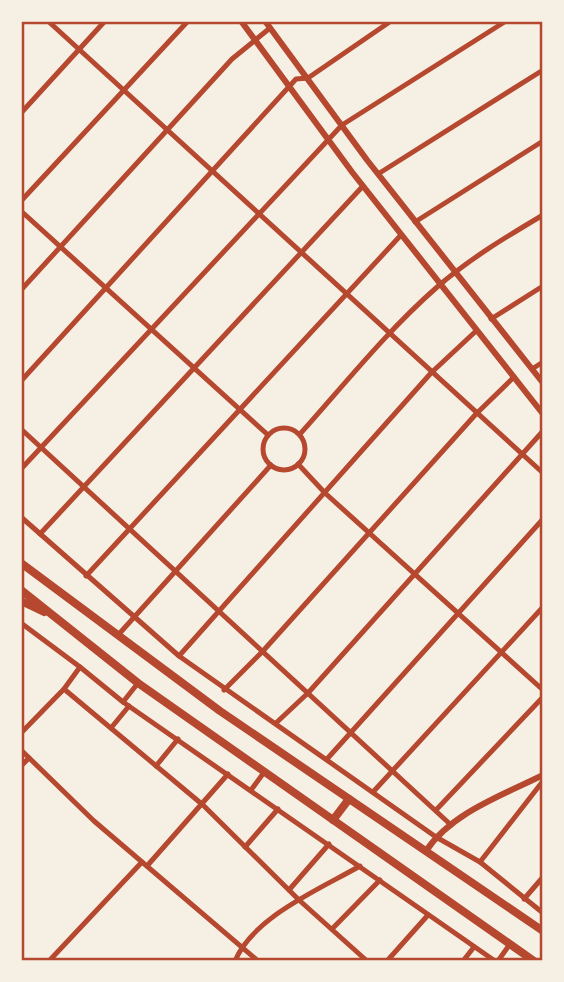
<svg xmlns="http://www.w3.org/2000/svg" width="564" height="982" font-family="Rubik,sans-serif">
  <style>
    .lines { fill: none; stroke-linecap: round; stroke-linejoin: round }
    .minor { stroke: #b5482f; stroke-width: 5 }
    .tertiary { stroke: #b5482f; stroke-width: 6 }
    .trunk { stroke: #b5482f; stroke-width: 8 }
    .neatline { fill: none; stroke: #b5482f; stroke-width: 2.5 }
  </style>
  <rect width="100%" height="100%" fill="#f6efe4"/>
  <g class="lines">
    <g class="minor">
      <path d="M48,21l495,452"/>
      <path d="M21,23l2,-2"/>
      <path d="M21,113l84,-92"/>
      <path d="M378,174l165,-104"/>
      <path d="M21,201l167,-180"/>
      <path d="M21,211l247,224"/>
      <path d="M415,222l128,-81"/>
      <path d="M21,290l211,-231 38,-31"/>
      <path d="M491,319l52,-33"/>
      <path d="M532,369l11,-7"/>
      <path d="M21,381l275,-302 12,-1 83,-57"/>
      <circle cx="284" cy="449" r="21"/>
      <path d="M21,429l430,396"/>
      <path d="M300,434c44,-49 86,-102 136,-146 33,-29 70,-51 107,-73"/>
      <path d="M298,464l27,29 218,197"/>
      <path d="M21,469l321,-344 164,-104"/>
      <path d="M21,517l158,139 257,181 44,25 63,51"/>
      <path d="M40,534l323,-348"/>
      <path d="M86,576l315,-341"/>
      <path d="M21,623l59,44"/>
      <path d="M119,634l152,-169"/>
      <path d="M179,656l252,-283 45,-42"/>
      <path d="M64,689l16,-22 43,35 372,259"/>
      <path d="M224,690l39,-39 213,-237 38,-37"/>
      <path d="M123,702l15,-19"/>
      <path d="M276,723l32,-30 235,-262"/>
      <path d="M111,728l18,-22"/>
      <path d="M21,733l43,-44 139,116 96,95 68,61"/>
      <path d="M21,750l73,71 164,140"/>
      <path d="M327,759l216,-240"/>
      <path d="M21,766l8,-8"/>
      <path d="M156,766l22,-27"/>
      <path d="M251,790l14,-19"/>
      <path d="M373,792l170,-185"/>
      <path d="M436,810l107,-113"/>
      <path d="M245,847l33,-38"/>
      <path d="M480,862l63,-81"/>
      <path d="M147,866l81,-92"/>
      <path d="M289,890l40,-46"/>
      <path d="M524,899l19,-22"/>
      <path d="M332,929l48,-49"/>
      <path d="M49,961l93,-99"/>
      <path d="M235,961c18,-44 85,-72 125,-95"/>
      <path d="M387,961l41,-46"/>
      <path d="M463,961l11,-14"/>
      <path d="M498,961l12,-17"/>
    </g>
    <g class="tertiary">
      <path d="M241,21l111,151 191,242"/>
      <path d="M265,21l102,139 176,223"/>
      <path d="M426,851c25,-38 77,-56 117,-76"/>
    </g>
    <g class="trunk">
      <path d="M21,563l199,148 323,220"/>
      <path d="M21,590l117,93 396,278"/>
      <path d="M21,601l23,11"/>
      <path d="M333,820l16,-21"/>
    </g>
  </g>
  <rect width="564" height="982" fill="none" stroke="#f6efe4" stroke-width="46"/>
  <rect x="23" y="23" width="518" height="936" class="neatline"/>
</svg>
